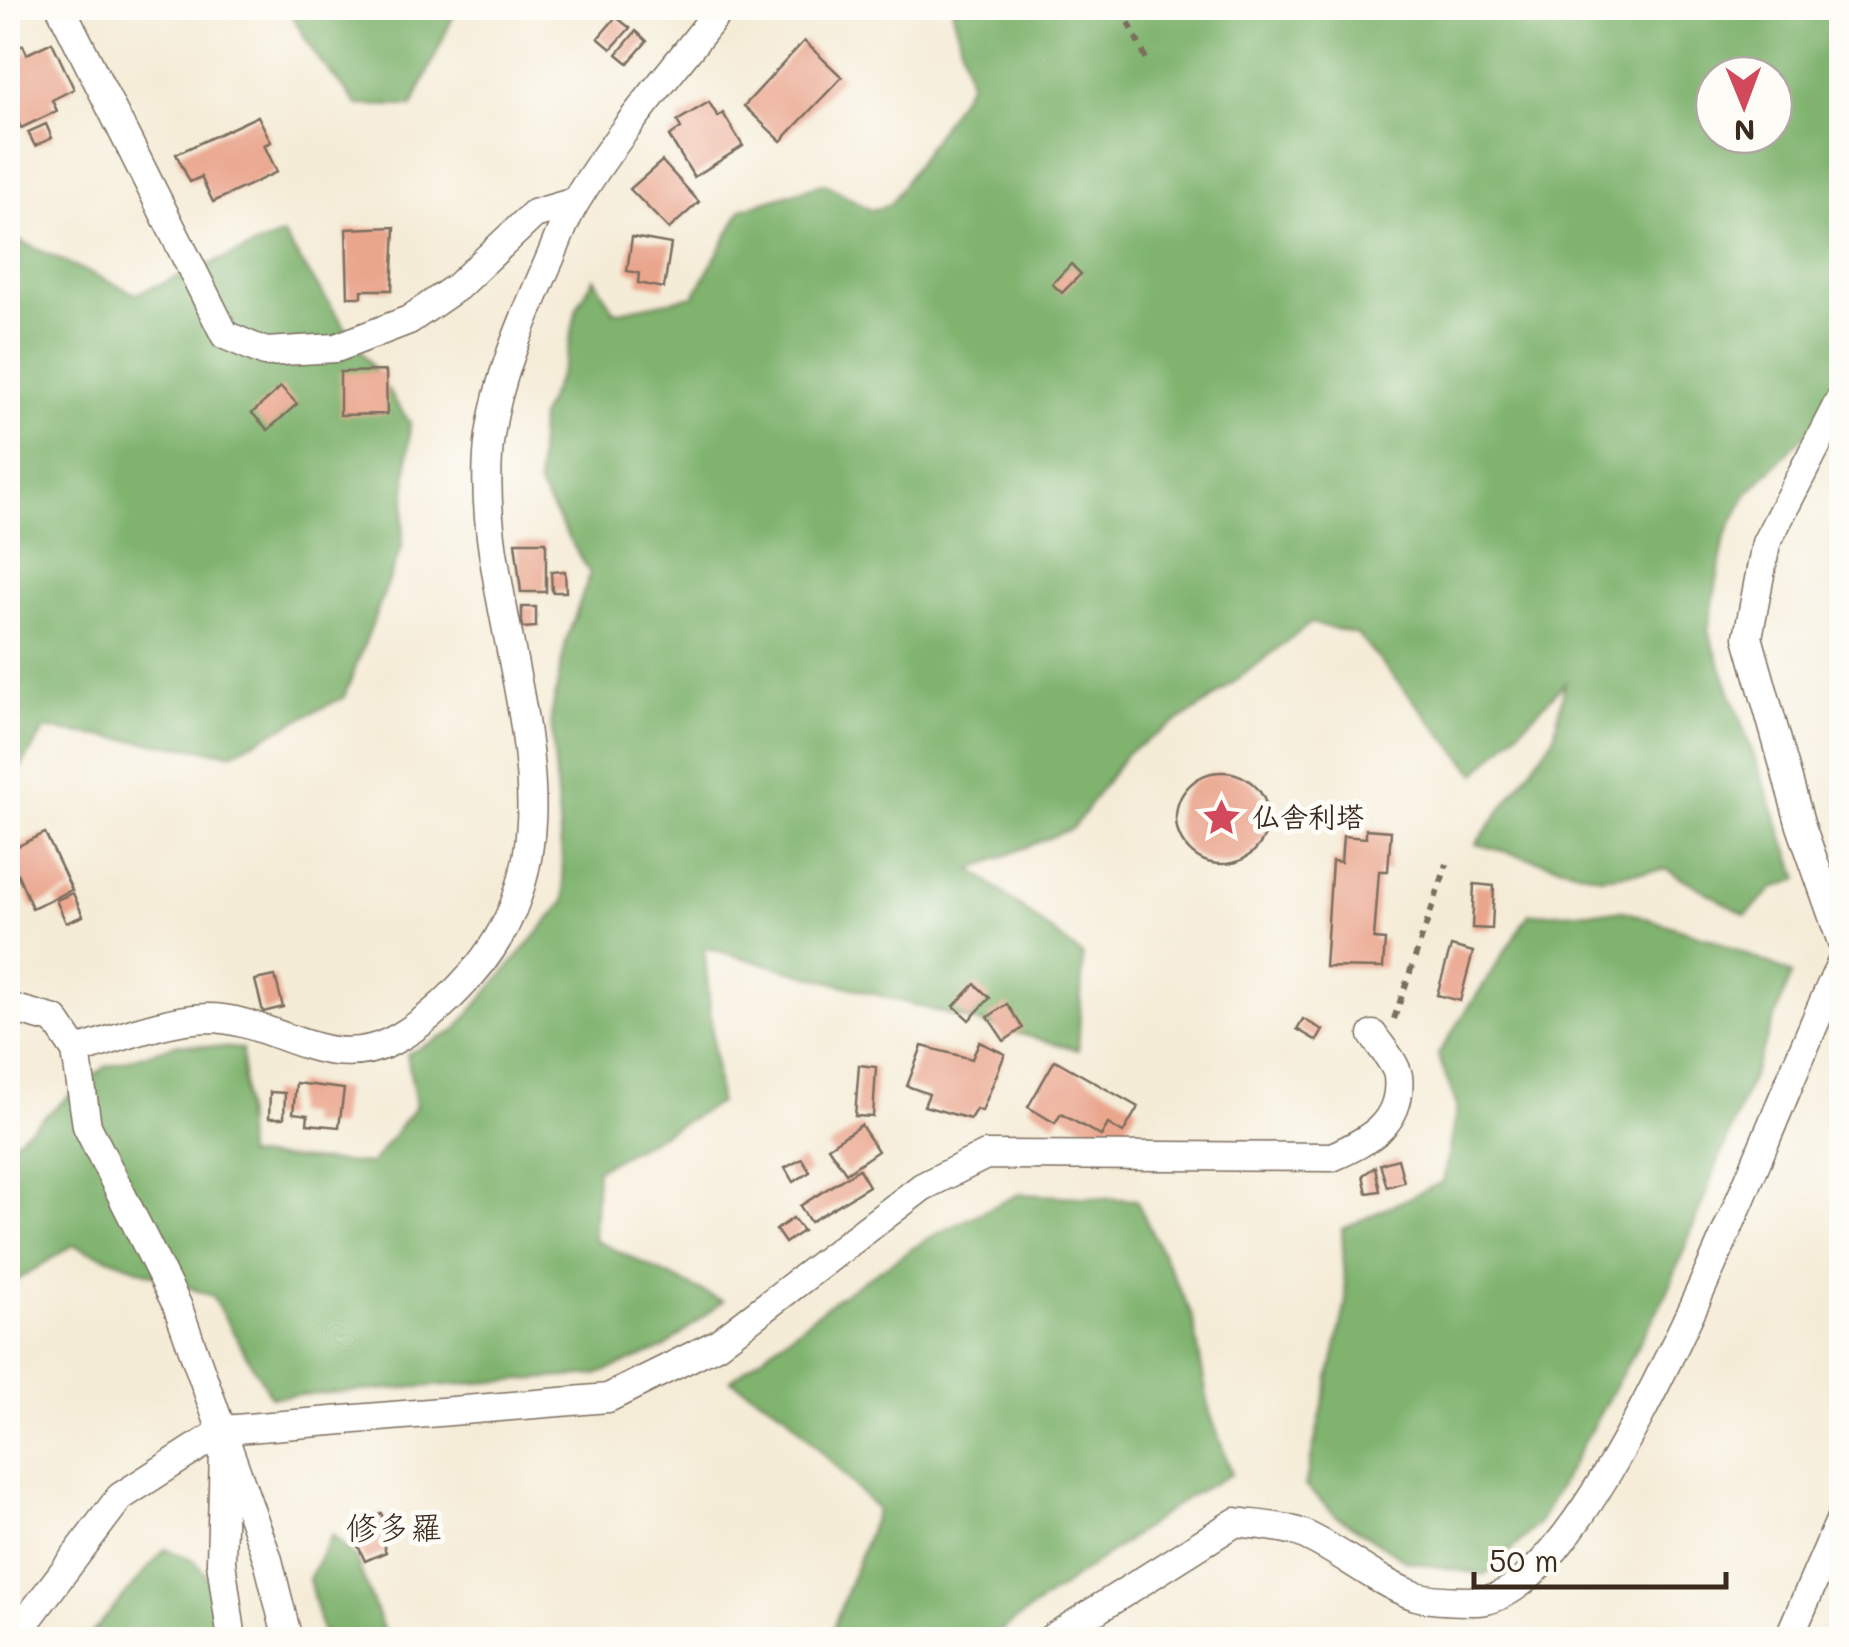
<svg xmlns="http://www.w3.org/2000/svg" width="1849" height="1647" font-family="Mali,'Klee One',sans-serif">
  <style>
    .forest { fill: #7fb36e; stroke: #5d6e46; stroke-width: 2.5; fill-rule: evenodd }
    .building { fill: #eaa58d }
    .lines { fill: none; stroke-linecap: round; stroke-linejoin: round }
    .minor-casing { stroke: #7c6e5f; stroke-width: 31 }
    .path { stroke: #7c6e5f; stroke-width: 6; stroke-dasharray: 8 8; stroke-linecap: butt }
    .minor { stroke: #fff; stroke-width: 28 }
    .labels { text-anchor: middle; stroke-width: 10; stroke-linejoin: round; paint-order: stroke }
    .poi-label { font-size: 28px; font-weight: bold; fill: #3b2a1e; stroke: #fdfcf7; text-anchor: start }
    .quarter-label { font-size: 32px; fill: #3b2a1e; stroke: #fdfcf7 }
  </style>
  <rect width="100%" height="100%" fill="#fdfcf7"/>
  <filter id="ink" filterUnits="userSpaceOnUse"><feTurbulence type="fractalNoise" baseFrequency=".01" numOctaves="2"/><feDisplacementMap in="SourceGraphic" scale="20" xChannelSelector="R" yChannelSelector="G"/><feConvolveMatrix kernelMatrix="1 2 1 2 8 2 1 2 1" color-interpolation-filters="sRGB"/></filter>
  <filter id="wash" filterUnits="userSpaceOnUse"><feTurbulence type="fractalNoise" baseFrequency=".0048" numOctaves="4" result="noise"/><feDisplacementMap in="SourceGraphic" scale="40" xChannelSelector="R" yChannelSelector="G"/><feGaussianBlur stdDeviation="2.25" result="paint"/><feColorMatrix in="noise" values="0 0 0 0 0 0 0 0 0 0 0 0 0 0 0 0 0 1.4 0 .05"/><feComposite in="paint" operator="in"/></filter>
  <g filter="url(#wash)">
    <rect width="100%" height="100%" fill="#f5ecd7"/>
    <g class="forest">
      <path d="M287,8h170l-45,98 -54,-1 -41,-48z"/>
      <path d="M952,8h889v389l-94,97 -22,43 -17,94 91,248 -25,9 -28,27 -80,-46 -65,8 -125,-33 78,-107 11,-54 -89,91 -119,-140 -46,-11 -107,82 -77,48 -54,75 -101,41 111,87 -5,94 -374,-103 15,156 -122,66 -3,71 129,61 -59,47 -68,27 -325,22 -59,-101 -139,-51 -65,41v-140l97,-79 73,-23 64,5 4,107 125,8 45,-58 -9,-52 47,-22 111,-131 -14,-184 15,-76 24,-67 -52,-89 2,-67 25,-55 12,-55 17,-30 20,34 80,-16 48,-87 82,-26 47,27 19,-5 80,-122zM1714,75h60v60h-60z"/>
      <path d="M283,235l127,188 -8,123 -58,151 -113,56 -186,-24 -37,58v-551l128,58z"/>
      <path d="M1624,911l87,28 81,35 -125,319 -128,230 -53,52 -80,-14 -69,-45 -32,-30 41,-183 -4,-74 101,-47 14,-76 -19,-51 91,-141z"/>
      <path d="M1019,1194l117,6 56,115 18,98 22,61 -46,24 -184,132 -5,9h-168l48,-129 -93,-98 -53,-32 105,-81 91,-60z"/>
      <path d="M332,1535l23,22 32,82h-63l-15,-60z"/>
      <path d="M165,1549l27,10 34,39 3,41 -143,1z"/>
    </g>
    <g id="blocks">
      <g class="building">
        <path d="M616,17l14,11 -19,21 -13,-11z"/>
        <path d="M636,31l11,10 -19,22 -11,-9z"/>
        <path d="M804,41l38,36 -61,64 -37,-35z"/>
        <path d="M52,42l22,47 -22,11 5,11 -36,17 -13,-28v-47l15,-8 4,9z"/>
        <path d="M709,102l9,15 5,-4 20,33 -49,31 -25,-41 12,-8 -4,-7z"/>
        <path d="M258,116l13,26 -7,3 13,27 -64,30 -12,-25 -11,5 -14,-28z"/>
        <path d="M46,124l6,14 -17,8 -7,-14z"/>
        <path d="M662,161l37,41 -30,27 -39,-40z"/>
        <path d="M395,227l-3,63h-30v7h-14l-2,-68z"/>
        <path d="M632,237l39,7 -7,44 -26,-5 1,-10 -12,-2z"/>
        <path d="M1071,264l10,10 -19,19 -10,-9z"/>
        <path d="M386,371l1,43 -47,1v-43z"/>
        <path d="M281,387l16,17 -29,26 -16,-17z"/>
        <path d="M515,542h31v50h-25z"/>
        <path d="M565,571l1,21h-14l-1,-20z"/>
        <path d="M522,607h14v20l-14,1z"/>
        <circle cx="1222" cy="818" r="46"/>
        <path d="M1366,829l25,2 -3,40h-9l-5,68 11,1 -2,28 -58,-1 7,-106 9,1 2,-26 23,2z"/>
        <path d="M45,833l27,57 -40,18 -24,-57z"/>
        <path d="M1474,884l20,2 -2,43 -20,-1z"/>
        <path d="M73,893l10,23 -17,7 -10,-23z"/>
        <path d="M1451,946l22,6 -13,49 -23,-6z"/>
        <path d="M275,976l8,31 -20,5 -8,-32z"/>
        <path d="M975,984l15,14 -21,22 -15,-14z"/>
        <path d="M1007,1004l16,24 -19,13 -16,-24z"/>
        <path d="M1303,1019l20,11 -6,11 -20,-12z"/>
        <path d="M979,1042l26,12 -23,57 -6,-2 -6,10 -46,-13 5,-12 -22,-8 15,-40 50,13z"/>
        <path d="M1055,1060l83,47 -15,26 -15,-9 -7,12 -40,-22 -6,9 -27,-16z"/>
        <path d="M859,1065l17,2 -3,50 -18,-1z"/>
        <path d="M296,1083l48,6 -5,38 -32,-3 1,-9 -15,-2z"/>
        <path d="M270,1092l15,1 -1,25h-15z"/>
        <path d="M861,1125l17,26 -32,22 -18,-26z"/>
        <path d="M802,1159l8,13 -17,10 -8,-14z"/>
        <path d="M1398,1159l6,23 -17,5 -7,-23z"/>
        <path d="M1375,1167l5,24 -13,2 -4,-18z"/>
        <path d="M859,1169l10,17 -59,36 -10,-16z"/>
        <path d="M793,1218l10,13 -18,12 -9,-13z"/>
        <path d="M381,1513l9,22 -9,4 5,13 -21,9 -10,-22 10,-2 -7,-13z"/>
      </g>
    </g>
  </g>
  <g filter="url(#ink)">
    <use href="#blocks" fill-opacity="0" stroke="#7c6e5f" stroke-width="2.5"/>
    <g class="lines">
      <defs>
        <g id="minor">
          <path d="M61,8l164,327 40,17 71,-4 73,-28 48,-33 77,-73 41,-12"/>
          <path d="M1842,396l-76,147 -18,94 53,189 41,116"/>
          <path d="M8,1007l47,13 21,31 11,75 90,179 91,255 20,80"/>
          <path d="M76,1051c41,-12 89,-32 132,-33 64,0 117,56 182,24 30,-15 59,-42 81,-67 137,-154 -5,-363 19,-540 9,-62 34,-116 58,-172 9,-20 16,-43 28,-62 41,-68 97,-130 145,-193"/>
          <path d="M224,1451l-3,111 11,78"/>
          <path d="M12,1640l108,-143 104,-67 384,-32 109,-54 205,-157 64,-32 346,2c36,-16 71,-34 66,-81 -2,-13 -18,-30 -25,-41"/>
          <path d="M1049,1640l187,-118c21,3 48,4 67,12 39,17 74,49 113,62 17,5 43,5 61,5 127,-2 308,-528 365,-639"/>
          <path d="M1788,1640l54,-124"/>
        </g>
      </defs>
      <use href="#minor" class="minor-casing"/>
      <g class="path">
        <path d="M1122,8l26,55"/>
        <path d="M1394,1019l53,-155"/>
      </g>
      <use href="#minor" class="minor"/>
    </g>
  </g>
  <defs>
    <symbol id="sight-bare" viewBox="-9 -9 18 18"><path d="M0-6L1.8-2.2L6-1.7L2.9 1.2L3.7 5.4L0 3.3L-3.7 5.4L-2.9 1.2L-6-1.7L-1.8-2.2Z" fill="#d1495b" stroke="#fdfcf7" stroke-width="2.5" paint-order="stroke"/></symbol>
  </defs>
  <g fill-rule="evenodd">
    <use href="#sight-bare" x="1194" y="790" width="55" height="55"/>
  </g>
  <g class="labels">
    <g class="poi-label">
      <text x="1252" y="827">仏舎利塔</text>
    </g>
    <g class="quarter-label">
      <text x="394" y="1539">修多羅</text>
    </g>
  </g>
  <rect width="1849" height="1647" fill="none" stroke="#fdfcf7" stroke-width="40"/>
  <g transform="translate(1744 105) rotate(179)"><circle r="48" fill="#fdfcf7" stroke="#afa8a0" stroke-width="2.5"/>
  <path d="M0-8L18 38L0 25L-18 38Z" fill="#d1495b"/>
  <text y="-15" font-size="28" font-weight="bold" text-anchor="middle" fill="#3b2a1e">N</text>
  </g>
  <path d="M1474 1572v15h252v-15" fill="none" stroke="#3b2a1e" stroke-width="5"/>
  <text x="1489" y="1572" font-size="30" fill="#3b2a1e" stroke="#fdfcf7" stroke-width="8" paint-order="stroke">50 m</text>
</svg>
